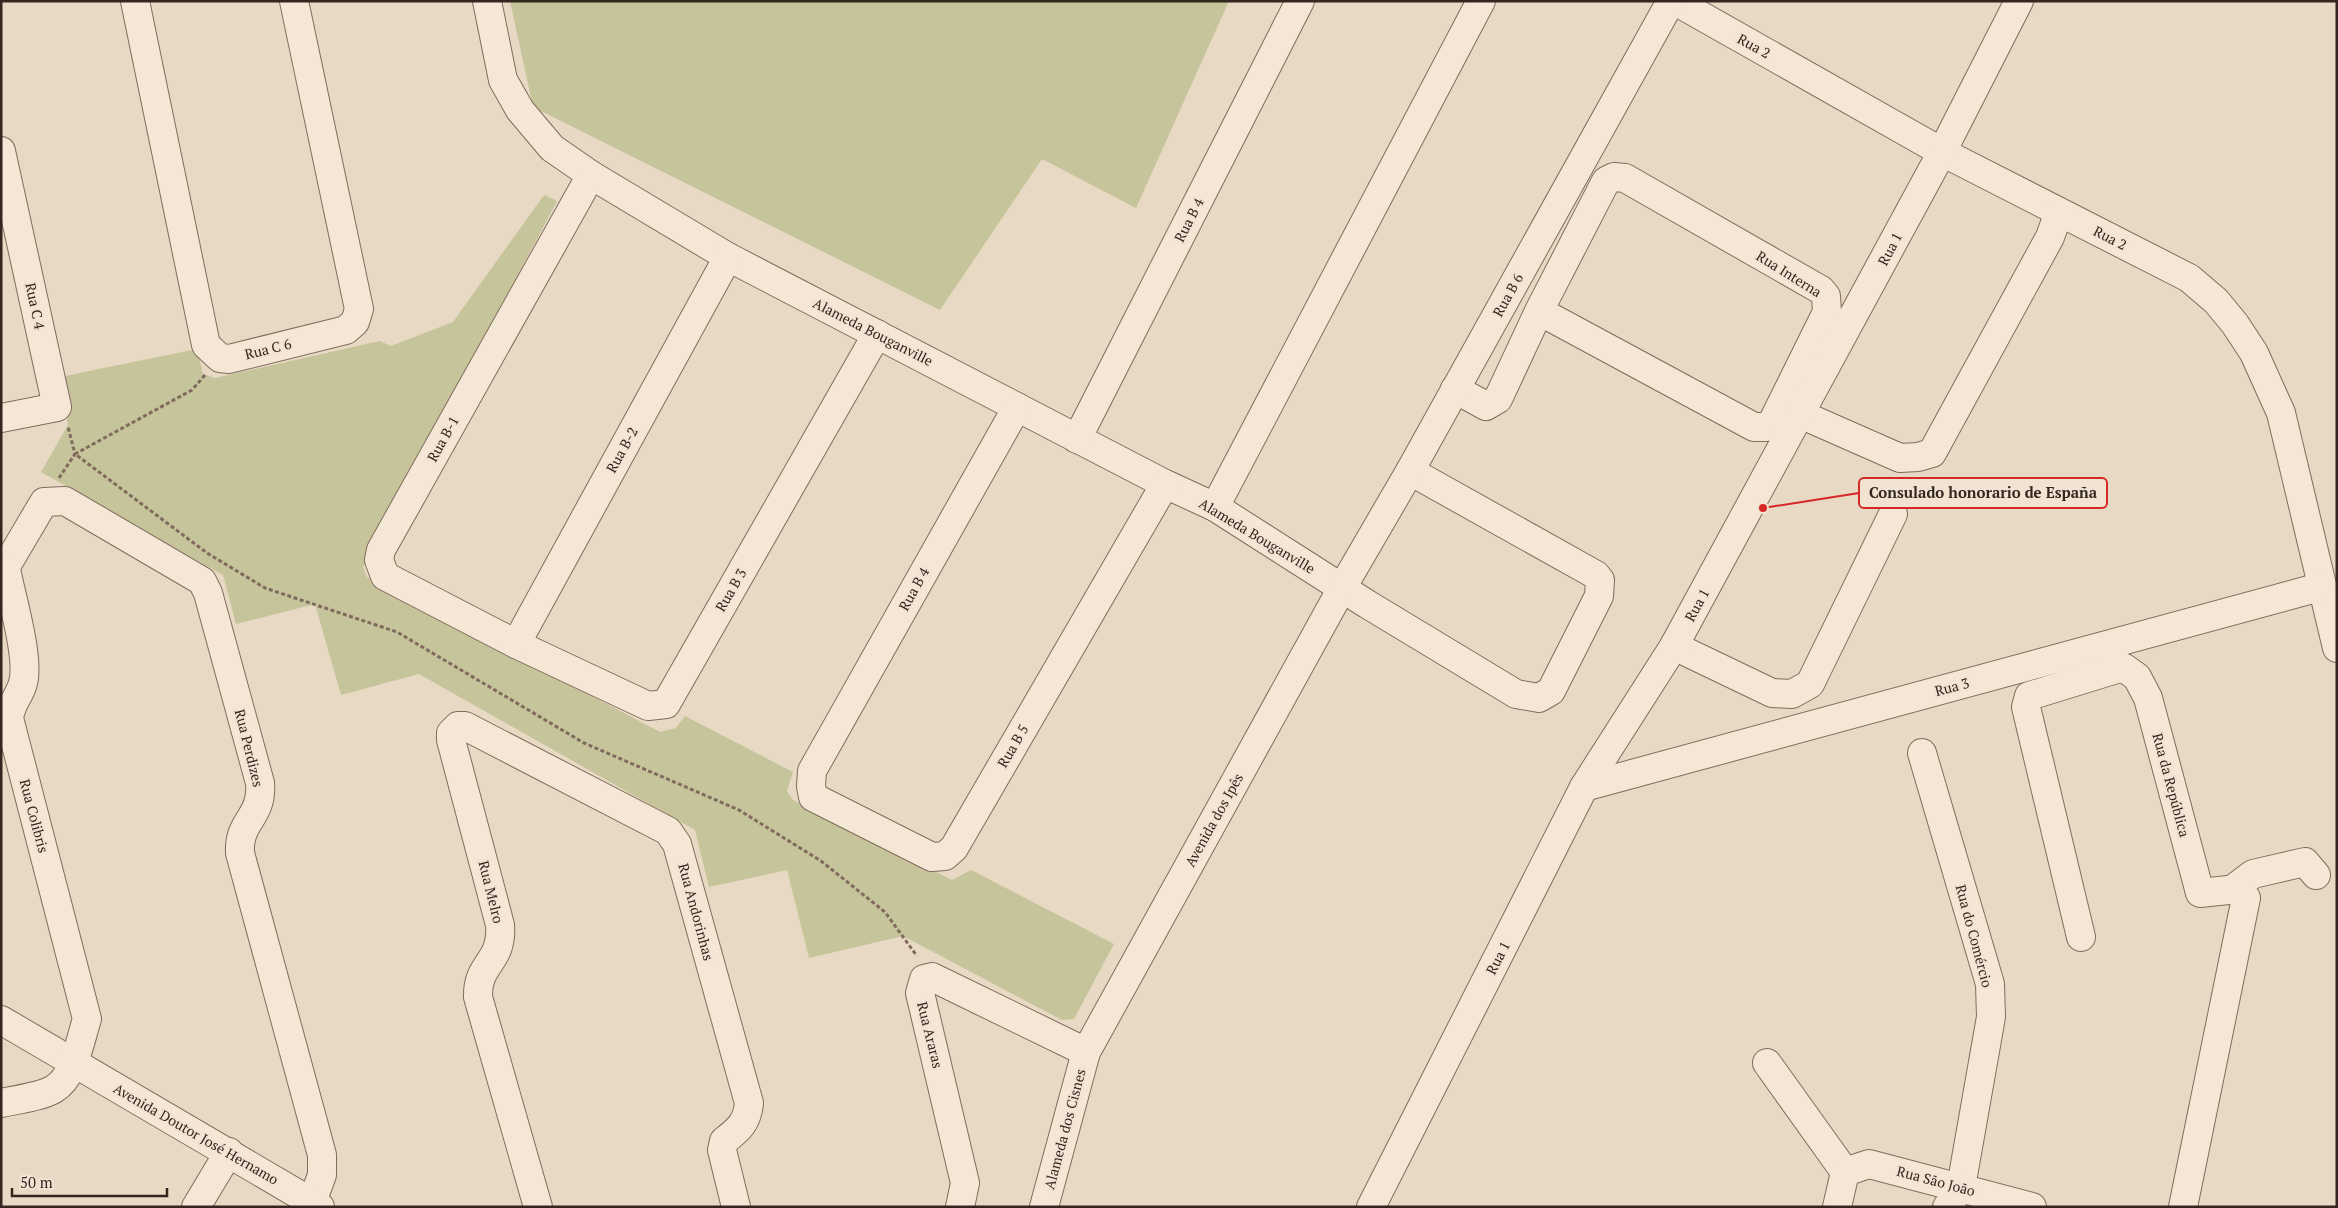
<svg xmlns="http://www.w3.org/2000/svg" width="2338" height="1208" font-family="'PT Serif',serif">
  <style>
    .green { fill: #c5c49a }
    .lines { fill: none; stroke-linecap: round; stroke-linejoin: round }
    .minor-casing { stroke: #816b5d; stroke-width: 30 }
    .path { stroke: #816b5d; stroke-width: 3; stroke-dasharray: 4 2.5; stroke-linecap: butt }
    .minor { stroke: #f4e7d6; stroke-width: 28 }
    .labels { text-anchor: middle; stroke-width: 4.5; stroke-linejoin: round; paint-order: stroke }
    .street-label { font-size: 14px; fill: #32261f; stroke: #f1e4d3 }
    .leader { fill: none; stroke: #d62828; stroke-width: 2 }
    .callout-dot { fill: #d62828; stroke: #f1e4d3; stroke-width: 2 }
    .callout { fill: #f1e4d3; stroke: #d62828; stroke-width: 2 }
    .callout-label { font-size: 15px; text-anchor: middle; font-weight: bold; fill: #32261f }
  </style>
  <rect width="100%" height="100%" fill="#e8d9c4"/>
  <g class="green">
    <path d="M510,1h719l-93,207 -94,-49 -102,151 -407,-203z"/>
    <path d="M544,195l13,6 -194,366 4,10 293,155 16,-4 9,-12 108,56 -6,19 6,9 159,80 19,-10 143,74 -40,75 -12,1 -159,-84 -94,22 -22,-88 -78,17 -14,-57 -276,-156 -78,21 -26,-91 -79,20 -13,-49 -182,-103 27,-47 -8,-48 137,-28 6,25 12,4 165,-37 11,5 62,-24z"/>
  </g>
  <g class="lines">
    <defs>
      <g id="minor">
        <path d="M135,1l71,344 14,13 9,1 117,-29 9,-8 4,-13 -65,-308"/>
        <path d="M487,1l16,79 17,30 32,38 39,27 137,82 437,227 50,23 152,97 149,90 23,4 12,-7 48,-95 1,-16 -4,-5 -186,-104"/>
        <path d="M1675,1l267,151 247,126 27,23 19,23 19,29 27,60 56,235"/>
        <path d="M1,151l56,256 -56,11"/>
        <path d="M591,175l-210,375 -2,10 6,16 131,68 132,62 18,-2 211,-370"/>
        <path d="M1455,389l31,17 12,-7 41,-88 67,-130 8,-4 11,1 196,112 5,6 1,16 -55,111 -5,4h-13l-215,-116"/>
        <path d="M1017,407l-205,364 -1,15 2,11 119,60 13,-1 9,-8 211,-364"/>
        <path d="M1800,414l100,44 18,-1 14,-4 118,-216 9,-25"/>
        <path d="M1077,439l223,-438"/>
        <path d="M1215,507l266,-506"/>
        <path d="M1,575l43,-73 21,-1 137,80 6,12 52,190c3,35 -22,37 -20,70l82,302v20l-10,27"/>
        <path d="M516,644l212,-387"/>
        <path d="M1674,646l98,47 20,1 18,-10 83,-170"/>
        <path d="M1922,753l68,231 1,33 -30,170 -14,20"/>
        <path d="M1584,787l736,-200"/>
        <path d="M2233,889l20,-15 52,-12 11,13"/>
        <path d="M2081,937l-55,-230 3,-11 94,-29 14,10 11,21 52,195 38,-4 8,9 -63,309"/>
        <path d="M1,1020l319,187"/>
        <path d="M1767,1063l78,109"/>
        <path d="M1,1103c15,-3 42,-7 53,-14 21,-13 26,-49 33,-70l-78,-301c2,-15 11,-23 14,-35 7,-25 -12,-87 -17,-114"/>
        <path d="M196,1207l33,-55"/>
        <path d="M538,1207l-60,-210c-1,-35 25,-34 22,-72l-49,-185v-7l7,-7h7l203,105 9,13 72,259c-2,20 -10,26 -25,38l-2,9 14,57"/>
        <path d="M960,1207l5,-24 -45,-190 4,-14 8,-2 154,75"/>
        <path d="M1044,1207l42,-155 256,-464 68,-117 261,-470"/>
        <path d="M1371,1207l213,-420 90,-141 268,-494 77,-151"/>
        <path d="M1837,1207l8,-35 24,-8 163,43"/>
      </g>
    </defs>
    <use href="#minor" class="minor-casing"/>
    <g class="path">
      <path d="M205,375l-13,15 -117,64 132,99 58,35 132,44 187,111 155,67 82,51 64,51 32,44"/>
      <path d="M59,478l16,-24 -7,-27"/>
    </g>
    <use href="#minor" class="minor"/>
  </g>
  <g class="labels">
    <g class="street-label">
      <text transform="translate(1754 46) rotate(29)" y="5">Rua 2</text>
      <text transform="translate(1189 220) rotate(-63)" y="5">Rua B 4</text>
      <text transform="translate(2110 238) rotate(27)" y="5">Rua 2</text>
      <text transform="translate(1890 249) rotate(-62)" y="5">Rua 1</text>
      <text transform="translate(1789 274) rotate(32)" y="5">Rua Interna</text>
      <text transform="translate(1508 295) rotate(-61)" y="5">Rua B 6</text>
      <text transform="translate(35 306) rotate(78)" y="5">Rua C 4</text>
      <text transform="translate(873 332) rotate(27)" y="5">Alameda Bouganville</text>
      <text transform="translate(268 349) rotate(-14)" y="5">Rua C 6</text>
      <text transform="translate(443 439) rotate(-61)" y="5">Rua B-1</text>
      <text transform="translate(622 450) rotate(-61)" y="5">Rua B-2</text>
      <text transform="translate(1257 536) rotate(31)" y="5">Alameda Bouganville</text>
      <text transform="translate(914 589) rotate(-61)" y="5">Rua B 4</text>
      <text transform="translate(731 590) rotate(-60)" y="5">Rua B 3</text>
      <text transform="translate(1697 605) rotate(-61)" y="5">Rua 1</text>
      <text transform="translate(1952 687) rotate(-15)" y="5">Rua 3</text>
      <text transform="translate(1013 746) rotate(-60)" y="5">Rua B 5</text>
      <text transform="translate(249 748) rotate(76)" y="5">Rua Perdizes</text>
      <text transform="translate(2171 785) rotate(75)" y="5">Rua da República</text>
      <text transform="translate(34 816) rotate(75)" y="5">Rua Colibris</text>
      <text transform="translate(1214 820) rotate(-61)" y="5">Avenida dos Ipês</text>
      <text transform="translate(491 892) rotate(76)" y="5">Rua Melro</text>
      <text transform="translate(696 912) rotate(75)" y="5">Rua Andorinhas</text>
      <text transform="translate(1974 936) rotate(75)" y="5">Rua do Comércio</text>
      <text transform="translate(1498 958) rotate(-63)" y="5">Rua 1</text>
      <text transform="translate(930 1035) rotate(76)" y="5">Rua Araras</text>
      <text transform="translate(1065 1129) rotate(-75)" y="5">Alameda dos Cisnes</text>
      <text transform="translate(196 1134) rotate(30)" y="5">Avenida Doutor José Hernamo</text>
      <text transform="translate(1936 1181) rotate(15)" y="5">Rua São João</text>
    </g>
  </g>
  <path class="leader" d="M1763 508L1859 493"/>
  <circle class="callout-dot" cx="1763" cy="508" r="5"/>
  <rect class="callout" x="1859" y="478" width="248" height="30" rx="5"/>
  <g class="callout-label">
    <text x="1983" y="498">Consulado honorario de España</text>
  </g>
  <rect width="2338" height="1208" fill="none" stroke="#32261f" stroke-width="5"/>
  <path d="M12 1188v8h155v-8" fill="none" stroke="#32261f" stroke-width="2.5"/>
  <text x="20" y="1188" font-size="15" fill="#32261f" stroke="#f1e4d3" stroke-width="4" paint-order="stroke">50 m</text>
</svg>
